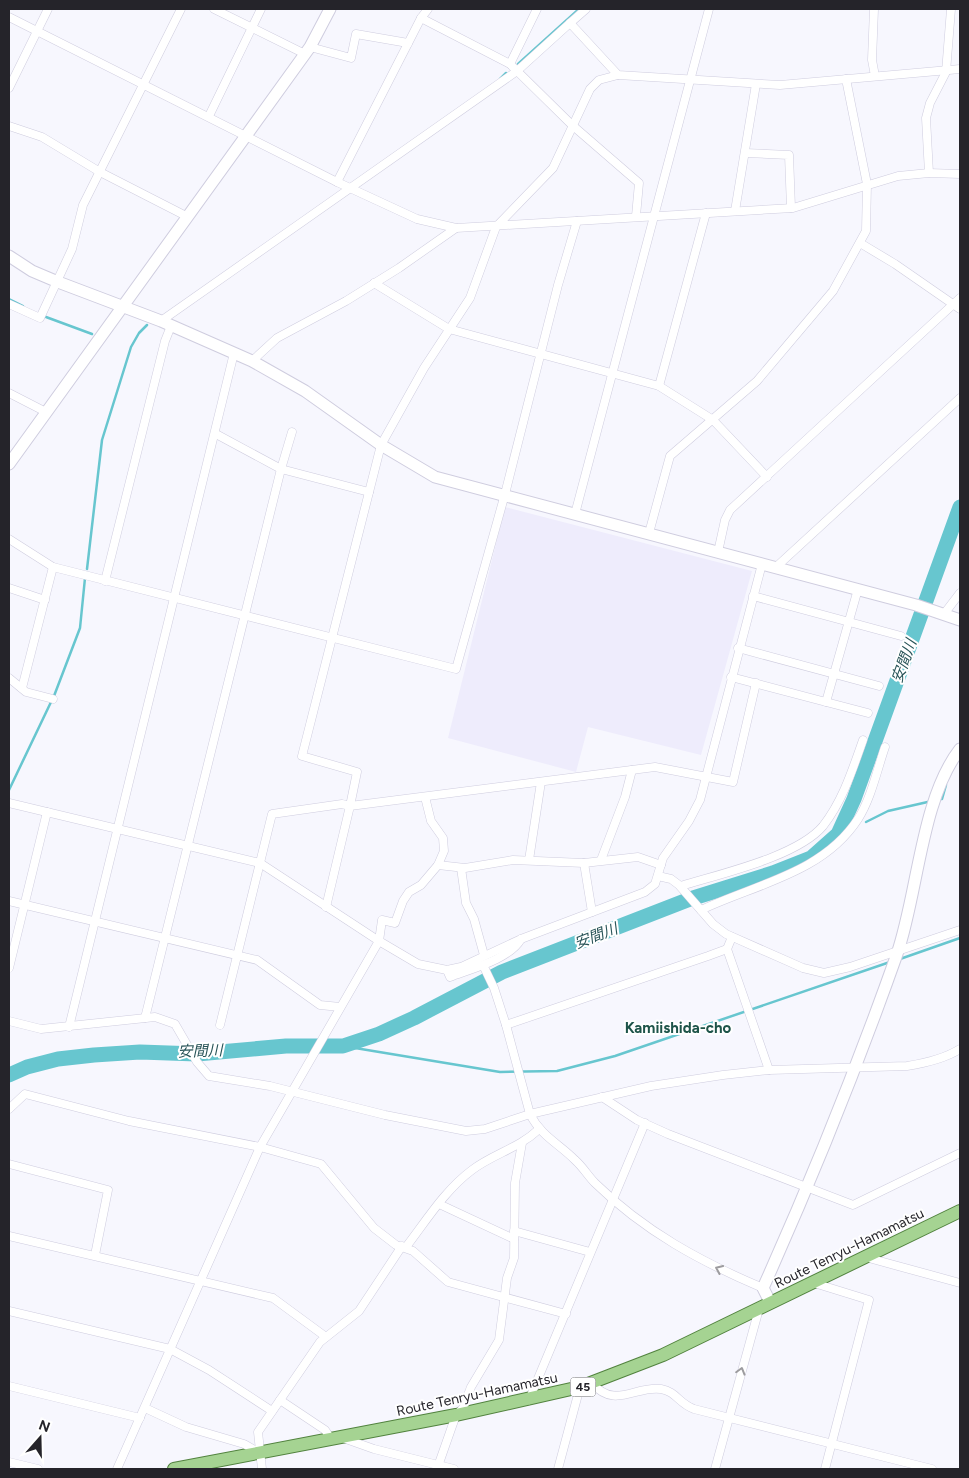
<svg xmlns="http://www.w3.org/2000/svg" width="969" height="1478" font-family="Figtree,'Noto Sans JP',sans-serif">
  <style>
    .built { fill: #eeecfc }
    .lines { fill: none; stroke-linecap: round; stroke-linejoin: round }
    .stream { stroke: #67c6cf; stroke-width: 2.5 }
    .river { stroke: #67c6cf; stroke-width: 15 }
    .street-casing { stroke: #cfcddf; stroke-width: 9 }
    .secondary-casing { stroke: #cfcddf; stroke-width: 13 }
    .primary-casing { stroke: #51823e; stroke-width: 14 }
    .street { stroke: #fff; stroke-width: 8 }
    .secondary { stroke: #fff; stroke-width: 11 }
    .primary { stroke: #a5d392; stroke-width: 12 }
    .oneway { stroke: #9d9c9f }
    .labels { text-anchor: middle; stroke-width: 4; stroke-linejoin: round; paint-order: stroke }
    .shield { fill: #fff; stroke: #66666a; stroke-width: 1 }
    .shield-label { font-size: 12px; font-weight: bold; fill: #25242a }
    .street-label { font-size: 14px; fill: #25242a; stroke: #fff }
    .water-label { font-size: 15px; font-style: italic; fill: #295458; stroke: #fff }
    .neighbourhood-label { font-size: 15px; font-weight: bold; fill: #1e5449; stroke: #fff }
  </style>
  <rect width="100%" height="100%" fill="#f7f7fe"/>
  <path class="built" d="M505,507l247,64 -51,184 -113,-28 -12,45 -128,-34z"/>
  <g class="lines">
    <g class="stream">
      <path d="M518,64l61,-55"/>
      <path d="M500,79l6,-6"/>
      <path d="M9,299l14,7"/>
      <path d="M46,317l46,17"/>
      <path d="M87,569l15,-129 29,-93 8,-14 8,-8"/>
      <path d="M54,696l26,-68 5,-50"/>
      <path d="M9,790l42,-88"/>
      <path d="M939,799h3l4,-14"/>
      <path d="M866,822l22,-11 44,-10"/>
      <path d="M900,959l60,-21"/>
      <path d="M343,1046l157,26 57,-1 58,-15 275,-94"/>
    </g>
    <path class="river" d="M9,1075l18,-8 31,-8 36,-4 46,-3 57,2 89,-8h57l36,-12 35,-16 88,-46 188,-73 83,-26 38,-15 27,-24 16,-35 106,-292"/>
    <defs>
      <g id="street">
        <path d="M214,9l91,45"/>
        <path d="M537,9l-27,55 62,61 67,58 -3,33"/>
        <path d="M874,9l-2,51 3,16"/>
        <path d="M9,17l328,165 80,37 39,9 337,-20 105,-32 31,-3 31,1"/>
        <path d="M421,18l89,46"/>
        <path d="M570,23l16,-14"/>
        <path d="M310,47l41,11 5,-24 52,9"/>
        <path d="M9,88l39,-79"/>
        <path d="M209,116l52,-107"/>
        <path d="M9,126l33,11 58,35 88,45"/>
        <path d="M745,153l44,2 2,53"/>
        <path d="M929,173l-3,-55 4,-15 16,-31 5,-63"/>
        <path d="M337,182l84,-164 7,-9"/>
        <path d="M735,211l21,-127"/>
        <path d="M860,243l35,21 65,45"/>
        <path d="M374,283l75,46 210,57 54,34 54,57"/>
        <path d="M9,304l31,14 32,-69 11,-44 98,-196"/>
        <path d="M161,321l356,-250 53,-48 48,52 162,10 180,-16"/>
        <path d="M252,361l25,-23 69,-37 53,-33 57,-40"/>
        <path d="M659,386l47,-173"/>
        <path d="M9,393l37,19"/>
        <path d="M216,434l65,35 88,23"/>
        <path d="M575,514l134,-505"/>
        <path d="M649,533l21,-77 87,-75 76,-90 33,-60 1,-47 -21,-105"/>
        <path d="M9,539l44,28 403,102 49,-175 53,-209 19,-64"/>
        <path d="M718,552l7,-32 5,-10 230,-212"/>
        <path d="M775,568l185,-170"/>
        <path d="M105,581l60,-240 6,-15"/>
        <path d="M9,588l36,12"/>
        <path d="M753,596l148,40"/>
        <path d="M944,614l16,-21"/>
        <path d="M738,648l141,38"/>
        <path d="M731,677l95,25 32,-113"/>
        <path d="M9,678l17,14 27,7"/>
        <path d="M22,688l31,-121"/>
        <path d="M826,702l42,11"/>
        <path d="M9,803l251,60 119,78 39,23 29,6 14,-3 60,-28 124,-47 10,-8 8,-26 26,-37 11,-21 62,-236"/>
        <path d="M529,860l12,-78"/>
        <path d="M601,860l24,-63 7,-27"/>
        <path d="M584,863l8,49"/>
        <path d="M438,865l27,3 48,-8 71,3 54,-6 23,8"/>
        <path d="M461,868l5,35 8,16 10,36"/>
        <path d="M658,876l13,3 8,6 34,39 13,10 77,34 21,5 26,-6 110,-37"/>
        <path d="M681,886c38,-12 116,-29 142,-60 20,-26 29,-55 40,-86"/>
        <path d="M9,901l248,59 63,45 20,2"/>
        <path d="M326,907l24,-101 305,-39 78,15 23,-99"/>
        <path d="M701,910c55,-26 122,-37 157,-91 13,-20 19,-49 27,-72"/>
        <path d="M727,949l42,121"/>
        <path d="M483,965l11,23 12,37 24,89c11,22 28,29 45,46 8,7 13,16 20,23 49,48 106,79 168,105"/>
        <path d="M9,968l38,-156"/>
        <path d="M447,970l3,7c21,-8 60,-18 71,-38"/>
        <path d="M145,1018l136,-549 11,-37"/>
        <path d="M9,1021l32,8 114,-12 20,7 22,38 12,14 61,10 115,29 81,16 19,-2 45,-15 121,-28 72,-11 46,-5 138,-4c19,-3 37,-7 53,-17"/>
        <path d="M220,1025l52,-211 70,-10 8,2 7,-34 -55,-16 79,-311 43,-77 46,-70 26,-71 57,-59 37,-79 9,-9 19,-5"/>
        <path d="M506,1025l202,-69 19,-7 5,-12"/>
        <path d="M69,1027l165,-674"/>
        <path d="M602,1097l35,23 31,14 185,71 107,-52"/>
        <path d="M9,1109l16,-15 104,27 131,26 61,17 53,64 22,17 17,6 35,31 118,32"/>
        <path d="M9,1164l99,26 -13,65"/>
        <path d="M439,1204l75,35"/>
        <path d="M514,1231l76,21"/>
        <path d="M9,1236l264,62 53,39"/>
        <path d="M406,1247c20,-26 39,-57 66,-77 21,-16 47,-22 66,-40"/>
        <path d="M865,1257l95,26"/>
        <path d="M814,1283l55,17 -44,169"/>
        <path d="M9,1311l161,38 39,21 63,41"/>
        <path d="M592,1383c23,27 44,2 69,6 16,3 17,14 33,20l238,60"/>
        <path d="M9,1386l131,32"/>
        <path d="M280,1400l45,30 6,9"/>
        <path d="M529,1400l116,-277"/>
        <path d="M145,1408l41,19 58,17 14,8"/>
        <path d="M343,1438l31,11 80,20"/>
        <path d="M9,1462l29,7"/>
        <path d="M117,1469l143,-322 119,-206 3,-21 13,3 8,-22 6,-9 12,-7 17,-20 6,-14 -1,-13 -12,-17 -6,-24"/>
        <path d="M262,1469l-4,-37 62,-90 39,-31 43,-65"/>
        <path d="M437,1469l19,-54 7,-7 8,-21 28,-47 8,-62 7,-20 1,-75 7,-40"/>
        <path d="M558,1469l22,-82"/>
        <path d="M715,1469l44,-160"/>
      </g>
      <g id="secondary">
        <path d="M9,256l23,15 26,11 103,39 91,40 53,30 76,54 54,32 481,128 44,15"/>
        <path d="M9,464l301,-417 20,-38"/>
        <path d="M770,1302l-7,-14c49,-109 94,-221 134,-334 21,-61 24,-155 63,-205"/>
      </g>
      <path id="primary" d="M174,1469l282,-54 124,-28 83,-32 297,-144"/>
    </defs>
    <use href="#street" class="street-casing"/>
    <use href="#secondary" class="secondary-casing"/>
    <use href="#primary" class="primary-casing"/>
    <use href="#street" class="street"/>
    <use href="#secondary" class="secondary"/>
    <use href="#primary" class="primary"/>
  </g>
  <defs><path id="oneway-chevron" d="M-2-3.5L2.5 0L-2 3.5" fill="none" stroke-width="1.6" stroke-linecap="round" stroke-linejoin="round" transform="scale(1.25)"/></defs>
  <g class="oneway">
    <use href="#oneway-chevron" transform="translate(719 1269) rotate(-156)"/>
    <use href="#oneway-chevron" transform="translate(741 1371) rotate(-74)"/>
  </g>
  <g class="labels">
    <rect class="shield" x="570.5" y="1377.5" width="25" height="19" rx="4"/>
    <g class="shield-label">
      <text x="583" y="1391">45</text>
    </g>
    <g class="street-label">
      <text transform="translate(849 1248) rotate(-26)" y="5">Route Tenryu-Hamamatsu</text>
      <text transform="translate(477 1394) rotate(-12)" y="5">Route Tenryu-Hamamatsu</text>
    </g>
    <g class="water-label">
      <text transform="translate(904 661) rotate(-70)" y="5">安間川</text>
      <text transform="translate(596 936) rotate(-21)" y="5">安間川</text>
      <text transform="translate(200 1051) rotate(-2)" y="5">安間川</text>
    </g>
    <g class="neighbourhood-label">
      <text x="678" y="1033">Kamiishida-cho</text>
    </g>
  </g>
  <rect width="969" height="1478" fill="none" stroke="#25242a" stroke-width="20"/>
  <g transform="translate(40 1438) rotate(20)" stroke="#ffffff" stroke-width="4" paint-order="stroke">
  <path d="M0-4L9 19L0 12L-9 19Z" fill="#25242a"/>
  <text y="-8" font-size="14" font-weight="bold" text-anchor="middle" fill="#25242a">N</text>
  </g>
</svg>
